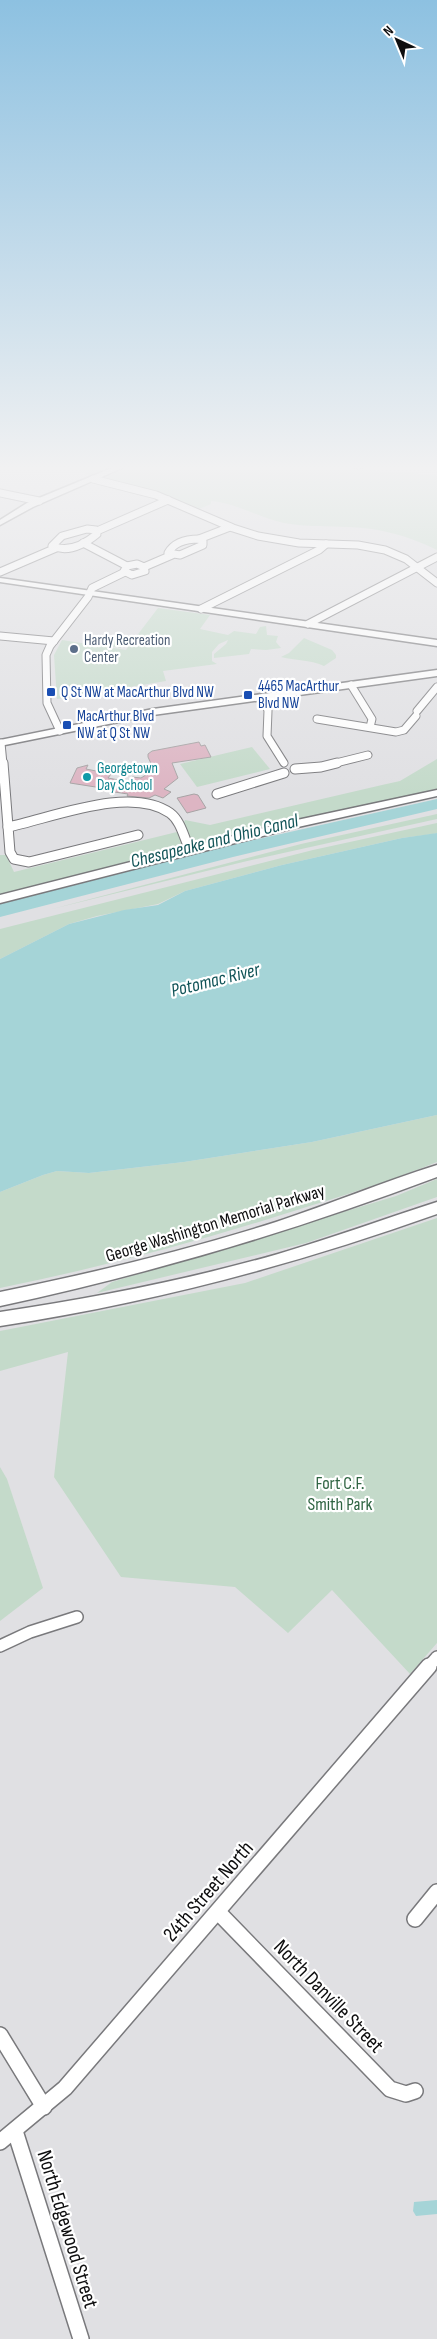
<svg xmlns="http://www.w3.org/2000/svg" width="437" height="2339" font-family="'Sofia Sans Condensed',sans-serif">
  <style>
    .green { fill: #c4daca }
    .water { fill: #a5d4d7 }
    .building { fill: #ddb5c3; stroke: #a7a4a5 }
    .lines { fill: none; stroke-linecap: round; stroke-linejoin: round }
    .minor-far3-casing { stroke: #79797c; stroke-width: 9 }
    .minor-far2-casing { stroke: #79797c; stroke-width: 11 }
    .minor-far1-casing { stroke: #79797c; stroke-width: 14 }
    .minor-casing { stroke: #79797c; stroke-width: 18 }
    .major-casing { stroke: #79797c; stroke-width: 3 }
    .highway-casing { stroke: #79797c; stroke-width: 3 }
    .minor-far3 { stroke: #fff; stroke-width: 7 }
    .minor-far2 { stroke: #fff; stroke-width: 9 }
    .minor-far1 { stroke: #fff; stroke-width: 11 }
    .minor { stroke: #fff; stroke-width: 15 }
    .major { fill: #fff; fill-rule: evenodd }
    .highway { fill: #fff; fill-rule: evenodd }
    .service-dot { fill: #5c6f8a; stroke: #fff; stroke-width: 2 }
    .transit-dot { fill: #1a4fb4; stroke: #fff; stroke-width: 2 }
    .culture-dot { fill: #0f9aa8; stroke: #fff; stroke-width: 2 }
    .labels { text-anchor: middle; stroke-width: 4.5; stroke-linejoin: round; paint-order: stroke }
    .far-service-label { font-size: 15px; fill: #4e5e75; stroke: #fff; text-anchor: start }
    .far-transit-label { font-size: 15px; fill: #164399; stroke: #fff; text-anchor: start }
    .far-culture-label { font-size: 15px; fill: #0d838f; stroke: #fff; text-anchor: start }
    .street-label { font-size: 18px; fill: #0e0e0f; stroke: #fff }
    .park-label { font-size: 18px; fill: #2f6442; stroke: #fff }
    .water-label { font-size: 19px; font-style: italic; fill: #105357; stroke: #fff }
    .near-street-label { font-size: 21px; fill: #0e0e0f; stroke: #fff }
  </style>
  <rect width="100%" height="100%" fill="#e0e0e3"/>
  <g class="green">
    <path d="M0,465h121l-31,11 -12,-6 -39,-4z"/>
    <path d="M134,465h213l41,8h25l24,3v74c-28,-14 -57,-22 -88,-23 -22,-1 -43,0 -65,-4 -25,-5 -47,-20 -73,-22v3l-12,5 -41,-17 -54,-14z"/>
    <path d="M158,608l52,7 -10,14 28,6 6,-4 22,3 4,-7 6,-1 1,9 11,1 -2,6 5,6 -15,2 -15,-1 -2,5 -35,4v-4l12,-10 2,-4 -9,4 -7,8v9l5,3 -54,7 3,10 -109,18 -3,-44 8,-15 64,10z"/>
    <path d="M103,635l25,4 -7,9 -25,-4z"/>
    <path d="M304,638l28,12 4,5v3l-12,8c-15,-7 -28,-5 -43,-9l8,-4z"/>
    <path d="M252,747l18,22 -73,18 -17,-23z"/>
    <path d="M437,759v32l-437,105v-41h6l8,17 171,-42 -2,-6 2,-4 25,5 172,-40 18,-4z"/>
    <path d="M437,814v5l-194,43 -191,47 249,-65z"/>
    <path d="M437,823v10l-4,1 -31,4 -120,27 -97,26 -27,13 -61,12 -28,8 -69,35v-30l313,-79z"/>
    <path d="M437,1115v47c-47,19 -95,34 -143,49 -97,31 -195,57 -294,77v-96l43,-17 14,-4 32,2 95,-11 128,-20z"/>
    <path d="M437,1179v18l-131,46 -209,50 15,-11 284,-86z"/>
    <path d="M437,1218v425l-27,31 -78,-84 -44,43 -53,-46 -114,-10 -67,-100 14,-125 -68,19v-40l245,-48z"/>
    <path d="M0,1467l7,12 36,109 -43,33z"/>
  </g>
  <g class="water">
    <path d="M437,799v10l-204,48 -233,60v-13l227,-58z"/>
    <path d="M437,833v282l-125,27 -128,20 -95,11 -32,-2 -14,4 -43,17v-233l69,-35 55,-14 34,-5 27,-14 97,-26 120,-27z"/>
    <path d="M437,2200v14l-21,2 -3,-5 1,-9z"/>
  </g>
  <g class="building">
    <path d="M199,742l2,4 4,-1 6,12 -39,6 6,15 -14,11 7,3 -8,6 -8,-3 -6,3 -22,-2 1,-2 -27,-4 1,-2 -32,-5 7,-15 11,-3 -2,4 25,5 -3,4 21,4 3,-5 9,1 13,-8 -6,-13v-3l4,-3z"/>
    <path d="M194,794l4,1 8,13 -19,5 -10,-15z"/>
  </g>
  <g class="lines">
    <defs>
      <g id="minor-far3">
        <path d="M356,465h4"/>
        <path d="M93,479l63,16 77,33 25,8 41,7 59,2 27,5 21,9 31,24"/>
        <path d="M0,493l39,8"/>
        <path d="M87,529l9,1 1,4c-12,10 -29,19 -45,12l10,-10z"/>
        <path d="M97,531l71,-31"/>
        <path d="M199,539l4,2v4l-23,10 -12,-2c6,-11 19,-14 31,-14z"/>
        <path d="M199,539l31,-12"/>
        <path d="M83,543l44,23"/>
        <path d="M137,564l7,3 1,4 -13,4 -8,-4 3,-5z"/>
        <path d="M144,567l28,-12"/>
        <path d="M0,572l56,-24"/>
        <path d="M201,609l118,-59 7,-6"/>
        <path d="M308,624l129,-67"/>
        <path d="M0,636l54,5"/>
        <path d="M351,685l21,34 -2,8"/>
        <path d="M264,697l4,14 -1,25 17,27"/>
        <path d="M417,711l20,-24"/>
        <path d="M317,719l79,13 8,-2 12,-14"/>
        <path d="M60,731l-13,-28 -1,-48 4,-9 38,-49 4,-9 33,-16"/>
        <path d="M1,743l2,21"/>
        <path d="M332,764l36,-9"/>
      </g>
      <g id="minor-far2">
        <path d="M3,763l7,89 4,7 15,3 109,-27"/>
        <path d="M295,769l26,-2 16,-4"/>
        <path d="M217,794l67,-21"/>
        <path d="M8,827c44,-9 122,-42 162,-14 11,8 14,25 20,37"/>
      </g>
      <g id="minor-far1">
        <path d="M0,1646l30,-14 47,-15"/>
        <path d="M428,1667l9,-10"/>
      </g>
      <g id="minor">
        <path d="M218,1912l172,177 16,5 9,-3"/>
        <path d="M415,1919l22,-27"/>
        <path d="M0,2035l44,72"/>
        <path d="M15,2131l66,208"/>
        <path d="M0,2142l65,-54 364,-422"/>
      </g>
      <g id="major">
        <path d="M119,465h10l-96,42 -33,18v-5l27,-17z"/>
        <path d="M0,578l437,62v6l-437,-64z"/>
        <path d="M437,670v6l-284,39 -153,31v-6l153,-31z"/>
      </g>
      <g id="highway">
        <path d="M437,790v6l-139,31 -298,76v-8l297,-75z"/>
        <path d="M437,1165v12c-143,54 -288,97 -437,129v-14c93,-19 185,-41 276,-70 54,-18 107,-40 161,-57z"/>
        <path d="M437,1202v12c-143,51 -287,89 -437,112v-14c94,-14 187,-32 278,-58 54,-16 106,-35 159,-52z"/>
      </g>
    </defs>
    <use href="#minor-far3" class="minor-far3-casing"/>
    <use href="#minor-far2" class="minor-far2-casing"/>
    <use href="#minor-far1" class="minor-far1-casing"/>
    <use href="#minor" class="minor-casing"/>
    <use href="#major" class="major-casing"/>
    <use href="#highway" class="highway-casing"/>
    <use href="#minor-far3" class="minor-far3"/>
    <use href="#minor-far2" class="minor-far2"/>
    <use href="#minor-far1" class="minor-far1"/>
    <use href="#minor" class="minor"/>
    <use href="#major" class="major"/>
    <use href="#highway" class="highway"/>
  </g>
  <linearGradient id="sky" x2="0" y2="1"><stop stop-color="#8dc1e1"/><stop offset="0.59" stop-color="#f1f1f2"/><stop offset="1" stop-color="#f1f1f2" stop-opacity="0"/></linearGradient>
  <rect width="437" height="793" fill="url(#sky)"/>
  <circle class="service-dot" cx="74" cy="649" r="5"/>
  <g class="transit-dot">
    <rect x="46" y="687" width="10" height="10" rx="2.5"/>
    <rect x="243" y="690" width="10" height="10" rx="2.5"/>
    <rect x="62" y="720" width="10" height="10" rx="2.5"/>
  </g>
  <circle class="culture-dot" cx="87" cy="777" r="5"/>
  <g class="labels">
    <g class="far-service-label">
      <text x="84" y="645">Hardy Recreation<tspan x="84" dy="17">Center</tspan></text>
    </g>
    <g class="far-transit-label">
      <text x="258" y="691">4465 MacArthur<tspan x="258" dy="17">Blvd NW</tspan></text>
      <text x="61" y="697">Q St NW at MacArthur Blvd NW</text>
      <text x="77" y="721">MacArthur Blvd<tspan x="77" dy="17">NW at Q St NW</tspan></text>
    </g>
    <g class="far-culture-label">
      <text x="97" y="773">Georgetown<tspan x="97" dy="17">Day School</tspan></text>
    </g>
    <g class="street-label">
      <text transform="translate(215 1223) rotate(-17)" y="6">George Washington Memorial Parkway</text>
    </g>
    <g class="park-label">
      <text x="340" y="1489">Fort C.F.<tspan x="340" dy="21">Smith Park</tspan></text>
    </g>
    <g class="water-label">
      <text transform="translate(214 840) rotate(-14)" y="7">Chesapeake and Ohio Canal</text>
      <text transform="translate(215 979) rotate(-14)" y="7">Potomac River</text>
    </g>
    <g class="near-street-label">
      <text transform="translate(208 1891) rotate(-49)" y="7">24th Street North</text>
      <text transform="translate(329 1996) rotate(46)" y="7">North Danville Street</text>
      <text transform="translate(68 2229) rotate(73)" y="7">North Edgewood Street</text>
    </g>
  </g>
  <g transform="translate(397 40) rotate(316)" stroke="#ffffff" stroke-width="4" paint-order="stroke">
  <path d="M0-4L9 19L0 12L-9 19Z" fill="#0e0e0f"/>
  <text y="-8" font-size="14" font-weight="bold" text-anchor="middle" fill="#0e0e0f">N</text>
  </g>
</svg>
